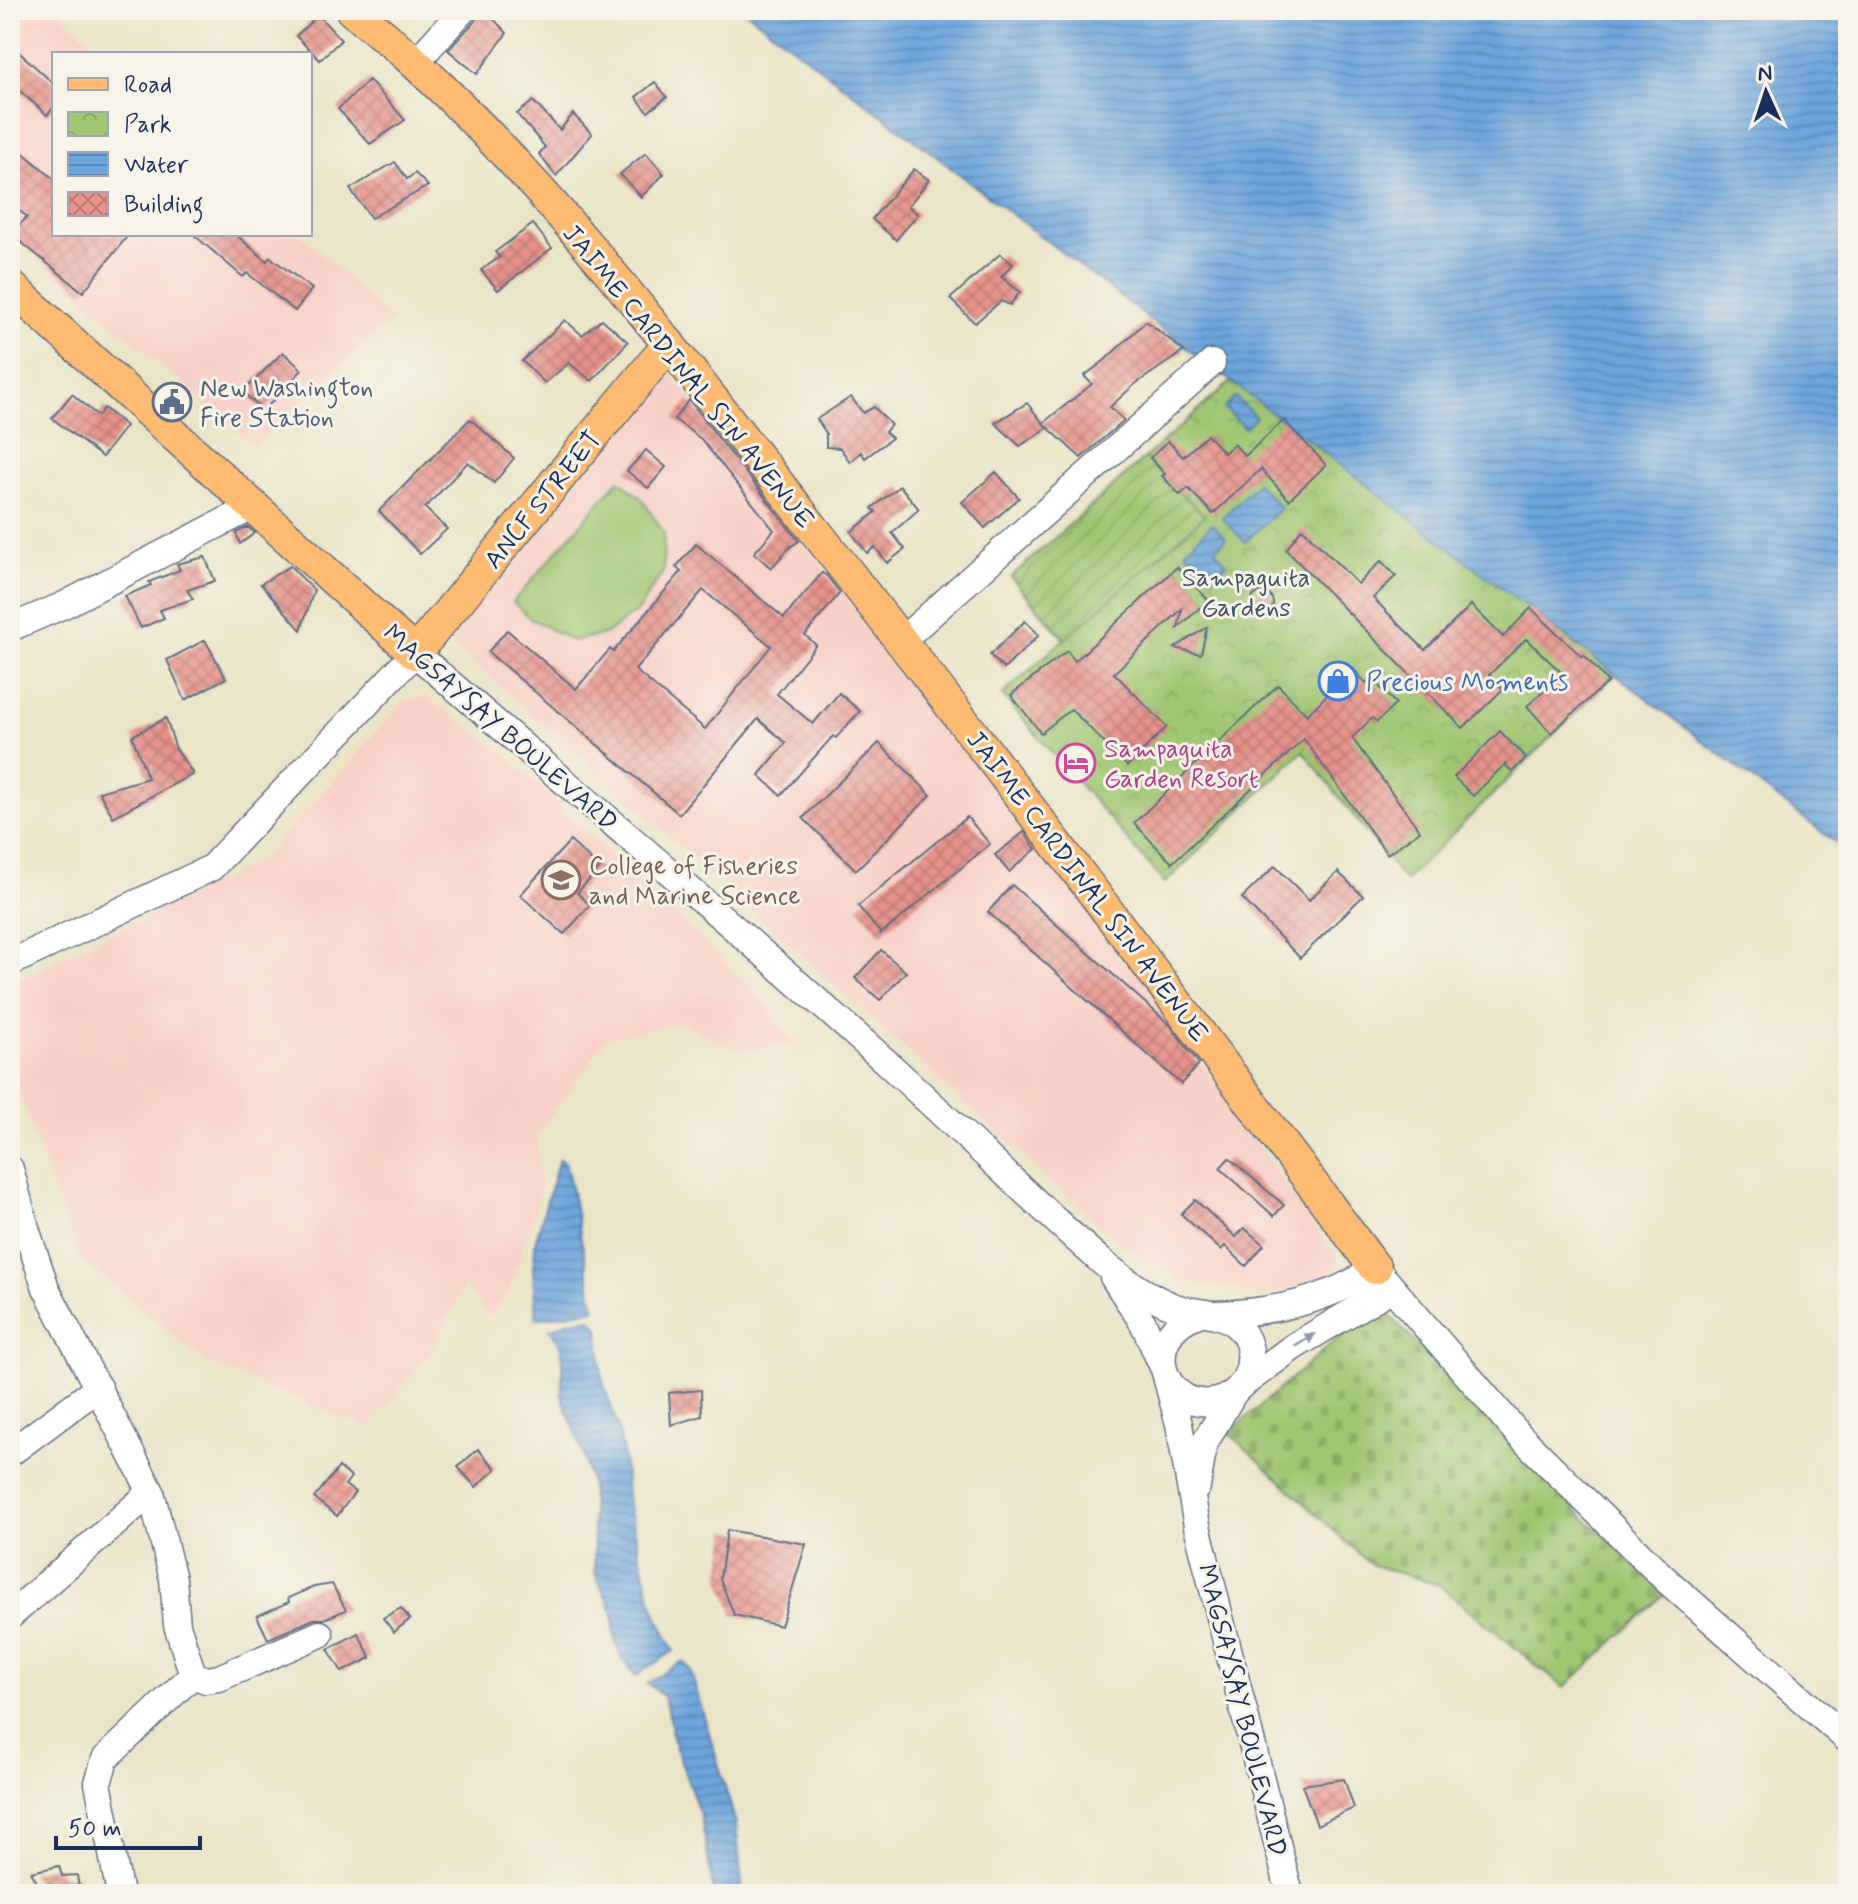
<svg xmlns="http://www.w3.org/2000/svg" width="1858" height="1904" font-family="Mynerve,sans-serif">
  <style>
    .built { fill: #f7d1c7 }
    .grass { fill: #9fc671; stroke: #5d7a68; stroke-width: 2 }
    .cemetery { fill: url(#cemetery-stones); stroke: #5d7a68; stroke-width: 2 }
    .park { fill: url(#park-crowns); stroke: #5d7a68; stroke-width: 2 }
    .garden { fill: url(#garden-furrows); stroke: #5d7a68; stroke-width: 2 }
    .water { fill: url(#water-rules); stroke: #446a9d; stroke-width: 2 }
    .building { fill: url(#building-cross-hatch); fill-rule: evenodd }
    .lines { fill: none; stroke-linecap: round; stroke-linejoin: round }
    .minor-casing { stroke: #636f83; stroke-width: 29 }
    .major-casing { stroke: #636f83; stroke-width: 35 }
    .minor { stroke: #fff; stroke-width: 26 }
    .major { stroke: #febb71; stroke-width: 32 }
    .oneway { fill: #8d97ae }
    .labels { text-anchor: middle; stroke-width: 6; stroke-linejoin: round; paint-order: stroke }
    .street-label { font-size: 26px; fill: #1b2f5e; stroke: #f7f3e8 }
    .service-label { font-size: 26px; fill: #4e5e75; stroke: #f7f3e8; text-anchor: start }
    .park-label { font-size: 26px; fill: #3c5563; stroke: #f7f3e8 }
    .shop-label { font-size: 26px; fill: #366cbe; stroke: #f7f3e8; text-anchor: start }
    .hotel-label { font-size: 26px; fill: #b23c85; stroke: #f7f3e8; text-anchor: start }
    .education-label { font-size: 26px; fill: #785e54; stroke: #f7f3e8; text-anchor: start }
  </style>
  <defs>
    <pattern id="cemetery-stones" width="16" height="16" patternUnits="userSpaceOnUse" patternTransform="scale(2)"><rect width="16" height="16" fill="#9fc671"/><path d="M2 7V4a2 2 0 0 1 4 0v3zM10 15v-3a2 2 0 0 1 4 0v3z" fill="#88aa64"/></pattern>
    <pattern id="park-crowns" width="20" height="18" patternUnits="userSpaceOnUse" patternTransform="scale(2)"><rect width="20" height="18" fill="#9fc671"/><path d="M2 6a3 3 0 1 1 6 0M12 15a3 3 0 1 1 6 0" fill="none" stroke="#88aa64"/></pattern>
    <pattern id="garden-furrows" width="10" height="10" patternUnits="userSpaceOnUse" patternTransform="scale(2)"><rect width="10" height="10" fill="#9fc671"/><path d="M-1 1l2-2M0 10L10 0M9 11l2-2" fill="none" stroke="#88aa64"/></pattern>
    <pattern id="water-rules" width="6" height="5" patternUnits="userSpaceOnUse" patternTransform="scale(2)"><rect width="6" height="5" fill="#6da5dc"/><path d="M0 2.5h6" fill="none" stroke="#5987b6"/></pattern>
    <pattern id="building-cross-hatch" width="8" height="8" patternUnits="userSpaceOnUse" patternTransform="scale(2)"><rect width="8" height="8" fill="#e7938b"/><path d="M0 0l8 8M0 8l8-8" fill="none" stroke="#ba7875"/></pattern>
  </defs>
  <rect width="100%" height="100%" fill="#f7f3e8"/>
  <filter id="ink" filterUnits="userSpaceOnUse"><feTurbulence type="fractalNoise" baseFrequency=".0125" numOctaves="2"/><feDisplacementMap in="SourceGraphic" scale="16" xChannelSelector="R" yChannelSelector="G"/><feConvolveMatrix kernelMatrix="1 2 1 2 8 2 1 2 1" color-interpolation-filters="sRGB"/></filter>
  <filter id="wash" filterUnits="userSpaceOnUse"><feTurbulence type="fractalNoise" baseFrequency=".006" numOctaves="4" result="noise"/><feDisplacementMap in="SourceGraphic" scale="32" xChannelSelector="R" yChannelSelector="G"/><feGaussianBlur stdDeviation="1.8" result="paint"/><feColorMatrix in="noise" values="0 0 0 0 0 0 0 0 0 0 0 0 0 0 0 0 0 1.4 0 .05"/><feComposite in="paint" operator="in"/></filter>
  <g filter="url(#wash)">
    <rect width="100%" height="100%" fill="#eae5c8"/>
    <g class="built">
      <path d="M10,10h47l48,44h-51v180h246l93,86 -139,126 -244,-212z"/>
      <path d="M666,368l433,547 240,347 -3,11 -72,23 -81,-16 -56,-30 -455,-412 -223,-197z"/>
      <path d="M427,697l83,61 247,235 41,52 -61,5 -59,-27 -71,15 -70,98 3,59 -31,96 -20,27 -24,-33 -36,69 -60,74 -160,-64 -130,-106 -69,-191v-84l252,-123 142,-159z"/>
    </g>
    <path class="grass" d="M619,480l23,19 22,34 -1,39 -24,37 -33,25 -34,7 -41,-22 -18,-17z"/>
    <path class="cemetery" d="M1378,1303l159,169 128,122 -101,94 -125,-103 -69,-21 -141,-131z"/>
    <path class="park" d="M1239,374l382,294 -216,213 -102,-130 -138,132 -163,-188 62,-56 -53,-62z"/>
    <path class="garden" d="M1145,458l60,58 -140,123 -54,-62z"/>
    <g class="water">
      <path d="M744,10h1104v842z"/>
      <path d="M1235,397l21,20 -11,11 -21,-20z"/>
      <path d="M1257,483l24,25 -36,34 -23,-24z"/>
      <path d="M1212,524l14,15 -11,11 12,13 -15,15 -27,-27z"/>
      <path d="M559,1159l6,4 5,19 25,127 -59,10 -3,-51 3,-29z"/>
      <path d="M590,1318l9,10 3,51 16,48 6,32 3,38 22,95 9,26 16,33 -38,25 -15,-18 -6,-17 -2,-29 -18,-39 -4,-88 -10,-38 -19,-51v-49l-12,-18 19,-8z"/>
      <path d="M683,1661l7,8 46,155 7,70h-29l-13,-77 -29,-80 -1,-15 -8,-26 -16,-13z"/>
    </g>
    <g id="blocks">
      <g class="building">
        <path d="M479,10h6l22,23 -30,41 -29,-24 27,-29z"/>
        <path d="M318,15l23,25 -21,20 -24,-24z"/>
        <path d="M10,44l44,40v23l-7,8 -37,-33z"/>
        <path d="M369,80l36,40 -35,24 -32,-35z"/>
        <path d="M655,82l12,15 -19,15 -12,-15z"/>
        <path d="M533,101l27,29 13,-16 19,20 -36,42 -17,-22 6,-7 -28,-33z"/>
        <path d="M20,150l34,29v55h75l-46,58 -72,-58 16,-17 -17,-14v-41z"/>
        <path d="M646,153l18,21 -23,23 -21,-23z"/>
        <path d="M395,162l12,17 8,-6 13,13 -57,32 -21,-29z"/>
        <path d="M914,169l15,11 -21,26 10,8 -22,26 -24,-21z"/>
        <path d="M533,224l19,24 -54,42 -17,-20 19,-13 -5,-5z"/>
        <path d="M193,234h42l32,27 3,-4 42,32 -17,22 -48,-38 -4,4z"/>
        <path d="M1000,254l13,10 -12,13 19,15 -10,13 -9,-4 -26,22 -25,-24z"/>
        <path d="M602,319l26,23 -36,39 -23,-18 -24,20 -23,-22 43,-41 17,15z"/>
        <path d="M1146,321l38,30 -50,34 -24,22 14,13 -43,38 -38,-35 49,-39 -8,-8 20,-15z"/>
        <path d="M283,352l19,18 -39,41 -20,-19z"/>
        <path d="M72,394l26,22 6,-8 22,18 -24,31 -50,-39z"/>
        <path d="M851,397l12,16 11,-6 17,18 -6,7 7,6 -27,20 -4,-6 -11,10 -10,-14 -14,-1v-14l-9,-14z"/>
        <path d="M689,400l110,141 -9,6 -19,21 -17,-15 20,-23 -73,-91 -27,-20z"/>
        <path d="M1027,403l20,25 -27,18 -25,-23z"/>
        <path d="M470,419l44,39 -20,25 -26,-21 -43,46 22,21 -27,25 -41,-43z"/>
        <path d="M1284,420l42,45 -37,35 -28,-31 -48,45 -25,-26 -8,7 -18,-19 3,-2 -15,-16 18,-17 15,16 24,-22 17,18 10,-9 11,12z"/>
        <path d="M646,450l20,17 -18,21 -21,-17z"/>
        <path d="M996,472l23,26 -34,30 -23,-26z"/>
        <path d="M900,486l19,23 -27,24 13,16 -18,14 -12,-16 -8,6 -16,-21 25,-20 -4,-4z"/>
        <path d="M248,527l7,6 -15,11 -4,-11z"/>
        <path d="M1302,528l56,56 23,-23 15,15 -23,22 52,52 46,-45 32,32 28,-29 51,49 2,-2 24,27 -57,51 -24,-27 36,-32 -37,-35 -37,36 14,14 -40,39 -177,-178z"/>
        <path d="M696,544l88,74 38,-45 4,2 14,18 -35,42 11,10 -39,49 36,30 26,-31 21,18 -24,27 -3,-2 -52,59 -22,-20 27,-32 -28,-24 -79,95 -191,-162 19,-22 69,59 34,-40 3,3 68,-80 -5,-5zM703,590l68,56 -66,83 -70,-59z"/>
        <path d="M205,557l10,24 -28,9 6,9 -33,11 4,8 -23,10 -16,-32 26,-11 -2,-3 31,-12 -3,-6z"/>
        <path d="M290,566l24,24 -13,40 -40,-46z"/>
        <path d="M1177,567l31,33 -30,28 4,-19 -68,64 53,54 -40,39 -56,-57 -30,24 -30,-38 56,-44 8,10z"/>
        <circle cx="1262" cy="603" r="11"/>
        <path d="M1025,621l14,14 -35,34 -14,-14z"/>
        <path d="M1207,627l-6,27 -26,-6z"/>
        <path d="M205,640l21,38 -41,22 -18,-40z"/>
        <path d="M1353,669l13,14 5,-5 25,26 -19,18 -5,-4 -20,20 68,93 -33,23 -83,-115 -132,124 -38,-40 144,-138 29,30z"/>
        <path d="M166,718l10,31 17,25 -80,43 -14,-25 49,-14 -16,-42z"/>
        <path d="M1500,731l26,27 -14,14 -7,-8 -32,32 -19,-19z"/>
        <path d="M879,743l52,52 -75,75 -53,-52z"/>
        <path d="M967,817l23,27 -109,90 -23,-28z"/>
        <path d="M1024,832l12,17 -27,23 -14,-17z"/>
        <path d="M570,841l30,27 -23,25 13,12 -26,29 -44,-39z"/>
        <path d="M1275,866l34,34 29,-28 25,24 -63,62 -58,-60z"/>
        <path d="M1012,885l158,140 29,39 -18,20 -193,-172z"/>
        <path d="M881,950l25,22 -26,28 -25,-22z"/>
        <path d="M1229,1158l55,47 -10,11 -54,-48z"/>
        <path d="M1195,1200l41,37 8,-9 20,17 -18,21 -21,-20 -4,4 -40,-36z"/>
        <path d="M701,1390l1,26 -31,9 -2,-32z"/>
        <path d="M478,1449l18,20 -20,18 -18,-20z"/>
        <path d="M339,1467l12,10 -6,8 10,7 -18,24 -23,-18z"/>
        <path d="M727,1530l79,14 -25,82 -47,-11 -14,-36z"/>
        <path d="M332,1584l14,26 -22,9h-10l-46,20 -11,-23 32,-14 -1,-4 26,-11z"/>
        <path d="M401,1608l9,11 -16,13 -11,-14z"/>
        <path d="M358,1633l13,25 -29,14 -14,-23z"/>
        <path d="M1344,1779l10,29 -37,17 -15,-40z"/>
        <path d="M59,1866l3,10 15,-1 3,19h-42v-10l-7,-12z"/>
      </g>
    </g>
  </g>
  <g filter="url(#ink)">
    <use href="#blocks" fill-opacity="0" stroke="#636f83" stroke-width="2"/>
    <g class="lines">
      <defs>
        <g id="minor">
          <path d="M415,63l48,-53"/>
          <path d="M10,628l54,-23 190,-99"/>
          <path d="M901,641l311,-278"/>
          <path d="M10,963l201,-95 204,-215c157,136 317,270 471,409 73,66 143,136 217,201 20,16 43,32 67,42 21,10 49,4 67,21 24,22 14,64 -17,74 -54,17 -86,-63 -22,-86"/>
          <path d="M10,1169l17,63 19,56 105,204 22,87 4,46 16,50 13,5 13,-2 101,-44"/>
          <path d="M1113,1277l30,46 19,42"/>
          <path d="M1215,1314c55,-1 115,-13 160,-46l145,168 145,143 183,161"/>
          <path d="M1167,1380l12,44 18,102 93,368"/>
          <path d="M1242,1385l51,-38 99,-59"/>
          <path d="M10,1453l89,-66"/>
          <path d="M1197,1487l7,-43 29,-50"/>
          <path d="M10,1616l141,-124"/>
          <path d="M120,1894l-22,-111 7,-24 88,-84"/>
        </g>
        <g id="major">
          <path d="M352,10c21,17 43,34 63,53 149,138 272,305 397,464 192,244 377,492 563,741"/>
          <path d="M10,286l405,367 254,-309"/>
        </g>
      </defs>
      <use href="#minor" class="minor-casing"/>
      <use href="#major" class="major-casing"/>
      <use href="#minor" class="minor"/>
      <use href="#major" class="major"/>
    </g>
    <defs><path id="oneway-solid" d="M-6-.8H1V-3.2L6.5 0L1 3.2V.8H-6Z" transform="scale(2)"/></defs>
    <use class="oneway" href="#oneway-solid" transform="translate(1305 1340) rotate(-31)"/>
  </g>
  <defs>
    <symbol id="civic-ring" viewBox="-11 -11 22 22"><circle r="9.5" fill="#f7f3e8" stroke="#5c6f8a" stroke-width="1.5"/><path d="M-.6-6.5H3V-4.5H.6V-3L4-1V1h2V6H-6V1h2V-1L-.6-3ZM-1.2 2.5V6h2.4V2.5Z" fill="#5c6f8a"/></symbol>
    <symbol id="shop-ring" viewBox="-11 -11 22 22"><circle r="9.5" fill="#f7f3e8" stroke="#3f7fe0" stroke-width="1.5"/><path d="M-5-2.5h2.3a2.7 3.5 0 0 1 5.4 0H5L5.5 6h-11ZM-1.5-2.5h3a1.5 2.3 0 0 0-3 0Z" fill="#3f7fe0"/></symbol>
    <symbol id="hotel-ring" viewBox="-11 -11 22 22"><circle r="9.5" fill="#f7f3e8" stroke="#d1479c" stroke-width="1.5"/><path d="M-6-4.5h1.5V1H6V5H4.5V3h-9V5H-6ZM-4 0a1.8 1.8 0 1 1 3.6 0ZM.5 0V-2.5h3Q6-2.5 6 0Z" fill="#d1479c"/></symbol>
    <symbol id="university-ring" viewBox="-11 -11 22 22"><circle r="9.5" fill="#f7f3e8" stroke="#8d6e63" stroke-width="1.5"/><path d="M0-5L7-2L0 1L-7-2ZM-4 1L0 2.5L4 1V4Q0 6-4 4Z" fill="#8d6e63"/></symbol>
  </defs>
  <g fill-rule="evenodd">
    <use href="#civic-ring" x="150" y="380" width="44" height="44"/>
    <use href="#shop-ring" x="1316" y="659" width="44" height="44"/>
    <use href="#hotel-ring" x="1054" y="741" width="44" height="44"/>
    <use href="#university-ring" x="539" y="858" width="44" height="44"/>
  </g>
  <g class="labels">
    <g class="street-label">
      <text transform="translate(689 376) rotate(51)" y="9">JAIME CARDINAL SIN AVENUE</text>
      <text transform="translate(542 499) rotate(-51)" y="9">ANCF STREET</text>
      <text transform="translate(501 727) rotate(41)" y="9">MAGSAYSAY BOULEVARD</text>
      <text transform="translate(1088 886) rotate(53)" y="9">JAIME CARDINAL SIN AVENUE</text>
      <text transform="translate(1243 1710) rotate(76)" y="9">MAGSAYSAY BOULEVARD</text>
    </g>
    <g class="service-label">
      <text x="200" y="396">New Washington<tspan x="200" dy="30">Fire Station</tspan></text>
    </g>
    <g class="park-label">
      <text x="1246" y="586">Sampaguita<tspan x="1246" dy="30">Gardens</tspan></text>
    </g>
    <g class="shop-label">
      <text x="1366" y="690">Precious Moments</text>
    </g>
    <g class="hotel-label">
      <text x="1104" y="757">Sampaguita<tspan x="1104" dy="30">Garden Resort</tspan></text>
    </g>
    <g class="education-label">
      <text x="589" y="874">College of Fisheries<tspan x="589" dy="30">and Marine Science</tspan></text>
    </g>
  </g>
  <rect width="1858" height="1904" fill="none" stroke="#f7f3e8" stroke-width="40"/>
  <rect x="52" y="52" width="260" height="184" fill="#f7f3e8" stroke="#9fa5b1" stroke-width="2"/>
  <rect x="68" y="78" width="40" height="12" fill="#febb71" stroke="#9fa5b1" stroke-width="2"/>
  <text x="124" y="92" font-size="24" fill="#1b2f5e">Road</text>
  <rect x="68" y="112" width="40" height="24" fill="url(#park-crowns)" stroke="#9fa5b1" stroke-width="2"/>
  <text x="124" y="132" font-size="24" fill="#1b2f5e">Park</text>
  <rect x="68" y="152" width="40" height="24" fill="url(#water-rules)" stroke="#9fa5b1" stroke-width="2"/>
  <text x="124" y="172" font-size="24" fill="#1b2f5e">Water</text>
  <rect x="68" y="192" width="40" height="24" fill="url(#building-cross-hatch)" stroke="#9fa5b1" stroke-width="2"/>
  <text x="124" y="212" font-size="24" fill="#1b2f5e">Building</text>
  <g transform="translate(1766 92) rotate(357)" stroke="#f7f3e8" stroke-width="6" paint-order="stroke">
  <path d="M0-6L14 30L0 20L-14 30Z" fill="#1b2f5e"/>
  <text y="-12" font-size="22" font-weight="bold" text-anchor="middle" fill="#1b2f5e">N</text>
  </g>
  <path d="M56 1836v12h144v-12" fill="none" stroke="#1b2f5e" stroke-width="4"/>
  <text x="68" y="1836" font-size="24" fill="#1b2f5e" stroke="#f7f3e8" stroke-width="6" paint-order="stroke">50 m</text>
</svg>
